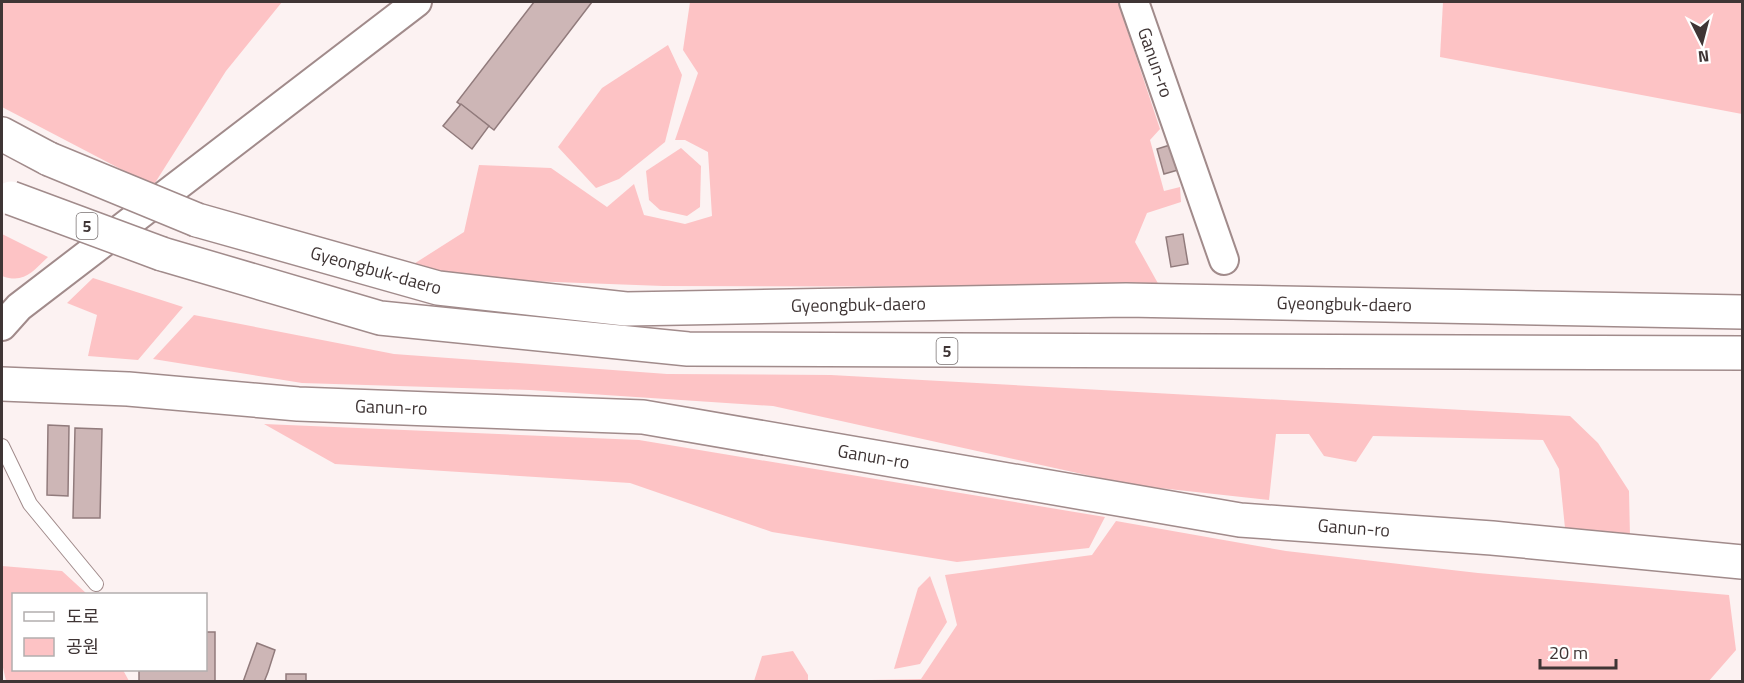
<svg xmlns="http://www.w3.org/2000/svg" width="1744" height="683" font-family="'Titillium Web','Noto Sans KR',sans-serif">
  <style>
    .green { fill: #fdc3c5 }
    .building { fill: #cdb6b6; stroke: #917b7c; stroke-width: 1.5 }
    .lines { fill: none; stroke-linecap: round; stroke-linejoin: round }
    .service-casing { stroke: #a18b8b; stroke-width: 16 }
    .minor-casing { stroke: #a18b8b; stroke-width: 32 }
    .tertiary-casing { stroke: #a18b8b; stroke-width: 36 }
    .trunk-casing { stroke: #a18b8b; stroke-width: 36 }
    .service { stroke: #fff; stroke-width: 14 }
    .minor { stroke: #fff; stroke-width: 28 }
    .tertiary { stroke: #fff; stroke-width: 33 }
    .trunk { stroke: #fff; stroke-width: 33 }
    .trunk-bridge-casing { stroke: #a18b8b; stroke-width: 36; stroke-linecap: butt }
    .trunk-bridge { stroke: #fff; stroke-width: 33 }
    .labels { text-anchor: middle; stroke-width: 4.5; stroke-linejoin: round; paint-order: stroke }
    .shield { fill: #fff; stroke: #797272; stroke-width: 1.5 }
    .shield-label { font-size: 16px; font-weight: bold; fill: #3f3535 }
    .street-label { font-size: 18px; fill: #3f3535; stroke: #fff }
  </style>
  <rect width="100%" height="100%" fill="#fcf2f2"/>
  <g class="green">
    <path d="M2,2h280l-56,69 -73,115 -151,-79z"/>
    <path d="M690,2h428l42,127 -10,11 14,51 16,-4 1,15 -34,11 -12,29 25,45 -497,-1 -212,-8 -42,-11 55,-35 15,-67 72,3 56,39 27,-23 10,31 41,9 27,-8 -4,-64 -23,-12h-10l23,-67 -15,-23z"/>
    <path d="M1443,2h299v112l-302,-57z"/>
    <path d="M668,45l14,30 -17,67 -46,37 -23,9 -38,-41 44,-59z"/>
    <path d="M681,148l20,18 -1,41 -13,9 -27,-6 -11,-10 -3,-29z"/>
    <path d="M2,234l46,23c-16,15 -24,27 -46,19z"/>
    <path d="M93,278l90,29 -45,53 -50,-4 9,-41 -30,-12z"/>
    <path d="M194,315l200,39 273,20 164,1 739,41 28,27 31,48 1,46 -65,-9 -6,-59 -16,-29 -170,-4 -17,26 -32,-6 -15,-22h-33l-7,66 -137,-15 -359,-79 -243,-16 -228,-7 -149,-24z"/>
    <path d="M264,424l375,16 466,77 -16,31 -132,14 -185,-30 -142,-49 -295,-19z"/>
    <path d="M1116,521l170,30 192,22 251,22 7,55 -28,32 -887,-1 100,-2 36,-54 -12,-50 147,-20z"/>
    <path d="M2,566l60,5 25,23h-73v76h109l6,11h-123l-4,-18z"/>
    <path d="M930,576l17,46 -27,42 -26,5 24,-81z"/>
    <path d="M793,651l15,24v6h-54l8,-25z"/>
  </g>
  <g class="building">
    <path d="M534,2h58l-98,128 -37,-28z"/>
    <path d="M461,104l28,22 -17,23 -29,-23z"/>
    <path d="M1170,145l8,25 -14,4 -7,-25z"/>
    <path d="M1183,234l5,30 -17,3 -5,-30z"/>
    <path d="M48,425l21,1 -1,70 -21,-1z"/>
    <path d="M75,428l27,1 -2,89h-27z"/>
    <path d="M206,632h9v50h-76v-12h67z"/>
    <path d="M257,643l18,7 -7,22 -4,10h-21z"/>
    <rect x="286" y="674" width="20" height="8"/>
  </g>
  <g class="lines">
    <defs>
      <path id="service" d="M2,446l28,58 66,80"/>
      <g id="minor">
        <path id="s1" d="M1134,2l90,258"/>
        <path d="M2,326l17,-19 398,-305"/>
      </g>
      <g id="tertiary">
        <path id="s2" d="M2,384l126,5 170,15 345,13 597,103 252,18 250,24"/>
      </g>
      <g id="trunk">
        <path d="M2,134l47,25"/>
        <path id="s3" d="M197,220l241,68 188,21 500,-9 616,12"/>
        <path d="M162,254l218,64 308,31 1054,4"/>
      </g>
    </defs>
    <use href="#service" class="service-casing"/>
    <use href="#minor" class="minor-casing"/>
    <use href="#tertiary" class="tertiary-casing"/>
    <use href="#trunk" class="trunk-casing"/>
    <use href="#service" class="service"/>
    <use href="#minor" class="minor"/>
    <use href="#tertiary" class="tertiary"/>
    <use href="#trunk" class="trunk"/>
    <defs>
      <g id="trunk-bridge">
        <path d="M49,159l148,61"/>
        <path d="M11,198l151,56"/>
      </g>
    </defs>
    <use href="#trunk-bridge" class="trunk-bridge-casing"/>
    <use href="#trunk-bridge" class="trunk-bridge"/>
  </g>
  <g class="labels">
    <g class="shield">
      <rect x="76.5" y="213" width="21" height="26" rx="4.5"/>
      <rect x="936.5" y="338" width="21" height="26" rx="4.5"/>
    </g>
    <g class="shield-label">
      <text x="87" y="232">5</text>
      <text x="947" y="357">5</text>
    </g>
    <g class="street-label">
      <text dy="6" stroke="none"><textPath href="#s1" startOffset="64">Ganun-ro</textPath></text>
      <text dy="6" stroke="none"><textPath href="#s3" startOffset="186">Gyeongbuk-daero</textPath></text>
      <text dy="6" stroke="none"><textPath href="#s3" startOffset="1158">Gyeongbuk-daero</textPath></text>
      <text dy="6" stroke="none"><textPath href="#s3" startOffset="672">Gyeongbuk-daero</textPath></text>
      <text dy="6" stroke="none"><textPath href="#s2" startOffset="390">Ganun-ro</textPath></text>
      <text dy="6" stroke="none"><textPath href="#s2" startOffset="876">Ganun-ro</textPath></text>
      <text dy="6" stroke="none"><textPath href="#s2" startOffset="1362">Ganun-ro</textPath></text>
    </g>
  </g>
  <rect width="1744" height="683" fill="none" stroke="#3f3535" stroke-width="6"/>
  <rect x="12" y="593" width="195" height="78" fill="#ffffff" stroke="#b2aeae" stroke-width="1.5"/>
  <rect x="24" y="612" width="30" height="9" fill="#ffffff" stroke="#b2aeae" stroke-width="1.5"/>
  <text x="66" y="623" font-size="18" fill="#3f3535">도로</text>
  <rect x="24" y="638" width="30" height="18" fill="#fdc3c5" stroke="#b2aeae" stroke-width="1.5"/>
  <text x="66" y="653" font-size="18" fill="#3f3535">공원</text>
  <g transform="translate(1702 42) rotate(174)" stroke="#ffffff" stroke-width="4.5" paint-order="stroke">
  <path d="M0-4.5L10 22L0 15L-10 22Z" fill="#3f3535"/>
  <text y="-9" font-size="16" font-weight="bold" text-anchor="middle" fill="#3f3535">N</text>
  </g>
  <path d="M1540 659v9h76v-9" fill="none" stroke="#3f3535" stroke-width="3"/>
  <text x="1549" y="659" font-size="18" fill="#3f3535" stroke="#ffffff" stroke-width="4.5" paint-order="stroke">20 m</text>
</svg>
